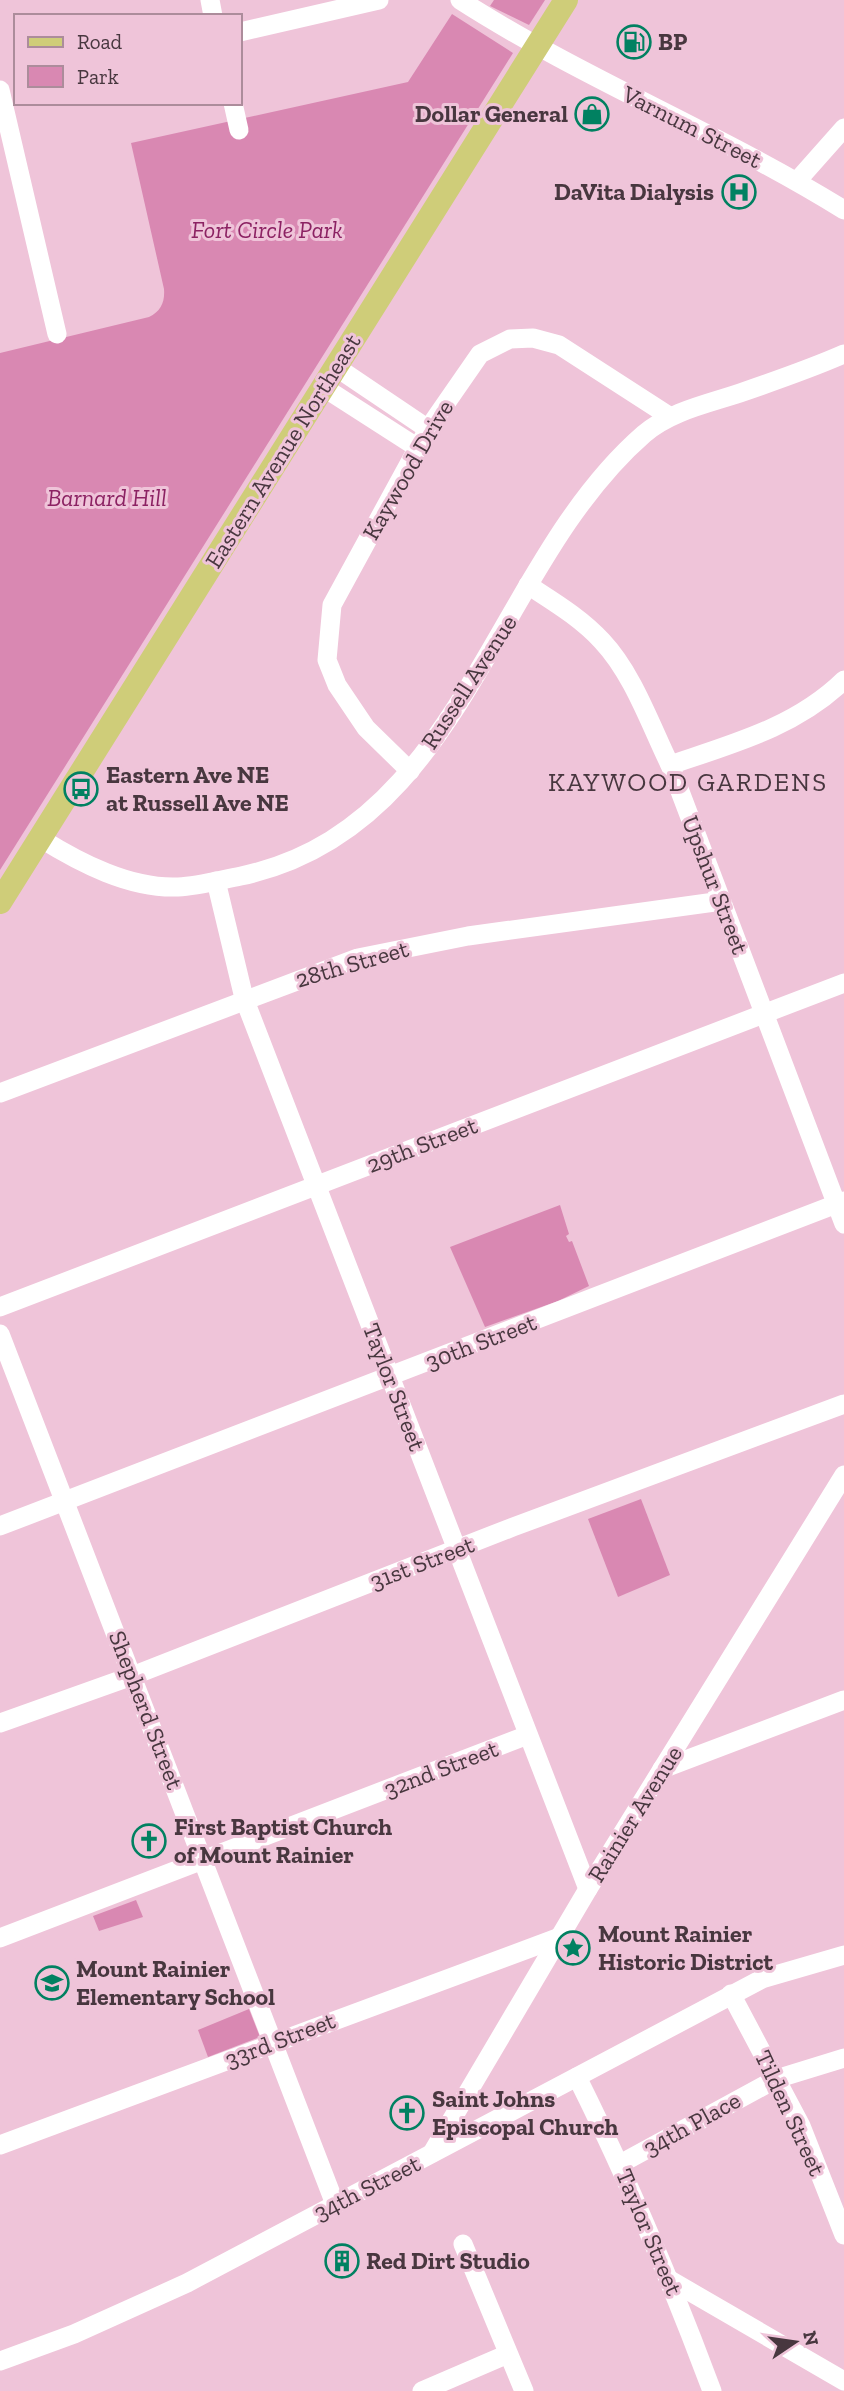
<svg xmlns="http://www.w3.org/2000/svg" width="844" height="2391" font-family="'Zilla Slab',serif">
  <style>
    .green { fill: #d988b2 }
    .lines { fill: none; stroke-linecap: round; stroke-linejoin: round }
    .minor { stroke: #fff; stroke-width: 19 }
    .major { stroke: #cfcd79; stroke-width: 24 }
    .labels { text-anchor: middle; stroke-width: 6; stroke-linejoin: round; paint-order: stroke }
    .poi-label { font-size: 24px; font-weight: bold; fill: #48373f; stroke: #efc4d9; text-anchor: start }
    .street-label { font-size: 24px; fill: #48373f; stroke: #efc4d9 }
    .park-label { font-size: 24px; font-style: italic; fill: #8c2263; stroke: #efc4d9 }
    .neighbourhood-label { font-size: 26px; letter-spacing: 2px; fill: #48373f; stroke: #efc4d9 }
  </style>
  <rect width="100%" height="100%" fill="#efc4d9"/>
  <g class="green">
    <path d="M494,0h51l-16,25 -39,-19z"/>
    <path d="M452,14l61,39 -513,817v-517l149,-36c12,-6 16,-15 15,-28l-33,-146 277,-61z"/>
    <path d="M560,1205l9,29 -3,2 3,6 3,-1 17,45 -31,15 -73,26 -35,-80z"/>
    <path d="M641,1499l29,76 -52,22 -30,-78z"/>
    <path d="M136,1900l7,17 -44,14 -6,-15z"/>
    <path d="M249,2009l11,28 -52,20 -10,-27z"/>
  </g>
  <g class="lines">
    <g class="minor">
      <path d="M210,0l3,16"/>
      <path d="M460,0c123,79 260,133 384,210"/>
      <path d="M240,32l139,-32"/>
      <path d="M0,90l57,244"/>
      <path d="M233,103l6,27"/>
      <path d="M797,181l47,-53"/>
      <path d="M336,367l92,62"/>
      <path d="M323,387l95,61"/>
      <path d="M528,585c26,17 53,33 74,56 31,33 48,83 68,124l174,459"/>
      <path d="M670,765c62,-21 126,-38 174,-85"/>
      <path d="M410,771l-44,-43 -29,-43 -10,-25 5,-55 96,-176 52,-75 30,-15 23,-1 26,7 110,71"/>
      <path d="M40,838c40,25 90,51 138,49 21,-1 42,-7 63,-11 222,-47 251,-310 403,-442 27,-23 63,-30 96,-41 35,-12 70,-24 104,-39"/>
      <path d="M216,881l28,117 344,891"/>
      <path d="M0,1093l358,-135 110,-22 254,-35"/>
      <path d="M0,1307l844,-324"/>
      <path d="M0,1334l335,870"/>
      <path d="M0,1526l844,-325"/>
      <path d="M0,1723l132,-47 381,-149 331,-123"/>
      <path d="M662,1769l182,-69"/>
      <path d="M0,1938l528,-203"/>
      <path d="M731,1994l70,132 43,109"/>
      <path d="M577,2077c51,102 95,207 135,314"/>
      <path d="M0,2145l560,-208"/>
      <path d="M432,2153l156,-264 256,-414"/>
      <path d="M620,2164l156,-85 68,-21"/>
      <path d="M463,2244l61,147"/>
      <path d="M670,2280l174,101"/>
      <path d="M0,2361l74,-27 113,-51 575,-304 82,-24"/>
      <path d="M422,2391l86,-37"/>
    </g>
    <path class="major" d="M0,902l566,-902"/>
  </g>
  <defs>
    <symbol id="fuel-ring" viewBox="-11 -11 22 22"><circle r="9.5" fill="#efc4d9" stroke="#018161" stroke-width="1.5"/><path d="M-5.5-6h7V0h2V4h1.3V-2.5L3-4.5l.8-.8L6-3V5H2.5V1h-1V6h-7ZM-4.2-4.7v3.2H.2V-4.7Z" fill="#018161"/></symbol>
    <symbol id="shop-ring" viewBox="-11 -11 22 22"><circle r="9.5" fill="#efc4d9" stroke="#018161" stroke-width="1.5"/><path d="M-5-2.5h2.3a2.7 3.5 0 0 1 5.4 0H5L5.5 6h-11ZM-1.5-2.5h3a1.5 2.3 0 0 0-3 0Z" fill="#018161"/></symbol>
    <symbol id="hospital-ring" viewBox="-11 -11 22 22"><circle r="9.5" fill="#efc4d9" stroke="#018161" stroke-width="1.5"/><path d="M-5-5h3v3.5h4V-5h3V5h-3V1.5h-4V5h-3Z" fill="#018161"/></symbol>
    <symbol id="bus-ring" viewBox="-11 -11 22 22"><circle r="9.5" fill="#efc4d9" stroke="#018161" stroke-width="1.5"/><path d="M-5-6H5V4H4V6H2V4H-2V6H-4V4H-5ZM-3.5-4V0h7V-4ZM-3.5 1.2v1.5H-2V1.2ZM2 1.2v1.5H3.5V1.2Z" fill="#018161"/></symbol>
    <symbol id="church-ring" viewBox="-11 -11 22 22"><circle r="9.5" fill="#efc4d9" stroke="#018161" stroke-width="1.5"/><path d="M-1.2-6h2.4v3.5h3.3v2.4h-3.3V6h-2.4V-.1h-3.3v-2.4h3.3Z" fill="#018161"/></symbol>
    <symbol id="sight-ring" viewBox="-11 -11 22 22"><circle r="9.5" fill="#efc4d9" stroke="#018161" stroke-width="1.5"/><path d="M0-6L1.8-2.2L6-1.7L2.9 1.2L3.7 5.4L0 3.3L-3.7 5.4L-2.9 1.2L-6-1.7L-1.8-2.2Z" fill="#018161"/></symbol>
    <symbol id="school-ring" viewBox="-11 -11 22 22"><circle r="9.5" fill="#efc4d9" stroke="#018161" stroke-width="1.5"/><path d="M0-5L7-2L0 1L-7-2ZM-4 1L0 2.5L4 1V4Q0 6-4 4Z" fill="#018161"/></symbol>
    <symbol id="building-ring" viewBox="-11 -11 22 22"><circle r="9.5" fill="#efc4d9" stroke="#018161" stroke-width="1.5"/><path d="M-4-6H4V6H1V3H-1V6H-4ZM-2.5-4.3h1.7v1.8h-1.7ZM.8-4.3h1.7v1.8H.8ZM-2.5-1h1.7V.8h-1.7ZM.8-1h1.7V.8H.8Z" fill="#018161"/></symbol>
  </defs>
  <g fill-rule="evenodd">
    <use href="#fuel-ring" x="615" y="23" width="38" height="38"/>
    <use href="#shop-ring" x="573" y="95" width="38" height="38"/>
    <use href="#hospital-ring" x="720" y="173" width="38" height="38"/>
    <use href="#bus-ring" x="62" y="770" width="38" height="38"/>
    <use href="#church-ring" x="130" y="1822" width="38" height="38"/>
    <use href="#sight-ring" x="554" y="1929" width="38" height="38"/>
    <use href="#school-ring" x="33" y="1964" width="38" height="38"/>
    <use href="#church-ring" x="388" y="2094" width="38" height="38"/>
    <use href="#building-ring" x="323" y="2242" width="38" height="38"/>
  </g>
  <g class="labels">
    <g class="poi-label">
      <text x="658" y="50">BP</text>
      <text x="568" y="122" text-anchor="end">Dollar General</text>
      <text x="714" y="200" text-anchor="end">DaVita Dialysis</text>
      <text x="106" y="783">Eastern Ave NE<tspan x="106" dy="28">at Russell Ave NE</tspan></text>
      <text x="174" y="1835">First Baptist Church<tspan x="174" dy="28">of Mount Rainier</tspan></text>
      <text x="598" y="1942">Mount Rainier<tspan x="598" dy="28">Historic District</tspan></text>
      <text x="76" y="1977">Mount Rainier<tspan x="76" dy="28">Elementary School</tspan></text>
      <text x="432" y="2107">Saint Johns<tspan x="432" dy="28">Episcopal Church</tspan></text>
      <text x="366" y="2269">Red Dirt Studio</text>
    </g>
    <g class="street-label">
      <text transform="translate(692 127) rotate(27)" y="8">Varnum Street</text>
      <text transform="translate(283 451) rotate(-58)" y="8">Eastern Avenue Northeast</text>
      <text transform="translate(408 470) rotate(-60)" y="8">Kaywood Drive</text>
      <text transform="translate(469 682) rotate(-57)" y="8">Russell Avenue</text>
      <text transform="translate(715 885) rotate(69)" y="8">Upshur Street</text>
      <text transform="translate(352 964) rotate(-16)" y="8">28th Street</text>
      <text transform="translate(422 1145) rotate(-21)" y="8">29th Street</text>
      <text transform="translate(481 1342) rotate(-21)" y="8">30th Street</text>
      <text transform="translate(394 1387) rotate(69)" y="8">Taylor Street</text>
      <text transform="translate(422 1563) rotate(-21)" y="8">31st Street</text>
      <text transform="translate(146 1710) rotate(69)" y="8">Shepherd Street</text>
      <text transform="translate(441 1769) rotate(-21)" y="8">32nd Street</text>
      <text transform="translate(635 1814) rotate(-58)" y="8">Rainier Avenue</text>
      <text transform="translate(280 2040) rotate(-21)" y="8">33rd Street</text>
      <text transform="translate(790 2113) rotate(65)" y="8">Tilden Street</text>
      <text transform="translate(692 2124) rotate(-29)" y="8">34th Place</text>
      <text transform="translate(367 2188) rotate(-27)" y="8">34th Street</text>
      <text transform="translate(649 2232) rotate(67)" y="8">Taylor Street</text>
    </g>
    <g class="park-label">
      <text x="267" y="238">Fort Circle Park</text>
      <text x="107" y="506">Barnard Hill</text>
    </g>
    <g class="neighbourhood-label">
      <text x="688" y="791">KAYWOOD GARDENS</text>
    </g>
  </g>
  <rect x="14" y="14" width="228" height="91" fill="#efc4d9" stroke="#ac8c9b" stroke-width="2"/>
  <rect x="28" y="37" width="35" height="10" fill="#cfcd79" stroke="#ac8c9b" stroke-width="2"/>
  <text x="77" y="49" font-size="21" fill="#48373f">Road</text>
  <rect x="28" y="66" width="35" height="21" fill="#d988b2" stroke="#ac8c9b" stroke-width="2"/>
  <text x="77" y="84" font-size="21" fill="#48373f">Park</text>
  <g transform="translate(795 2342) rotate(77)" stroke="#efc4d9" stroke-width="5" paint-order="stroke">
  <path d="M0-5L12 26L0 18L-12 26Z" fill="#48373f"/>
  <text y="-10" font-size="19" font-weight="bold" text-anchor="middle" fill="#48373f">N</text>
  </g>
</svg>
